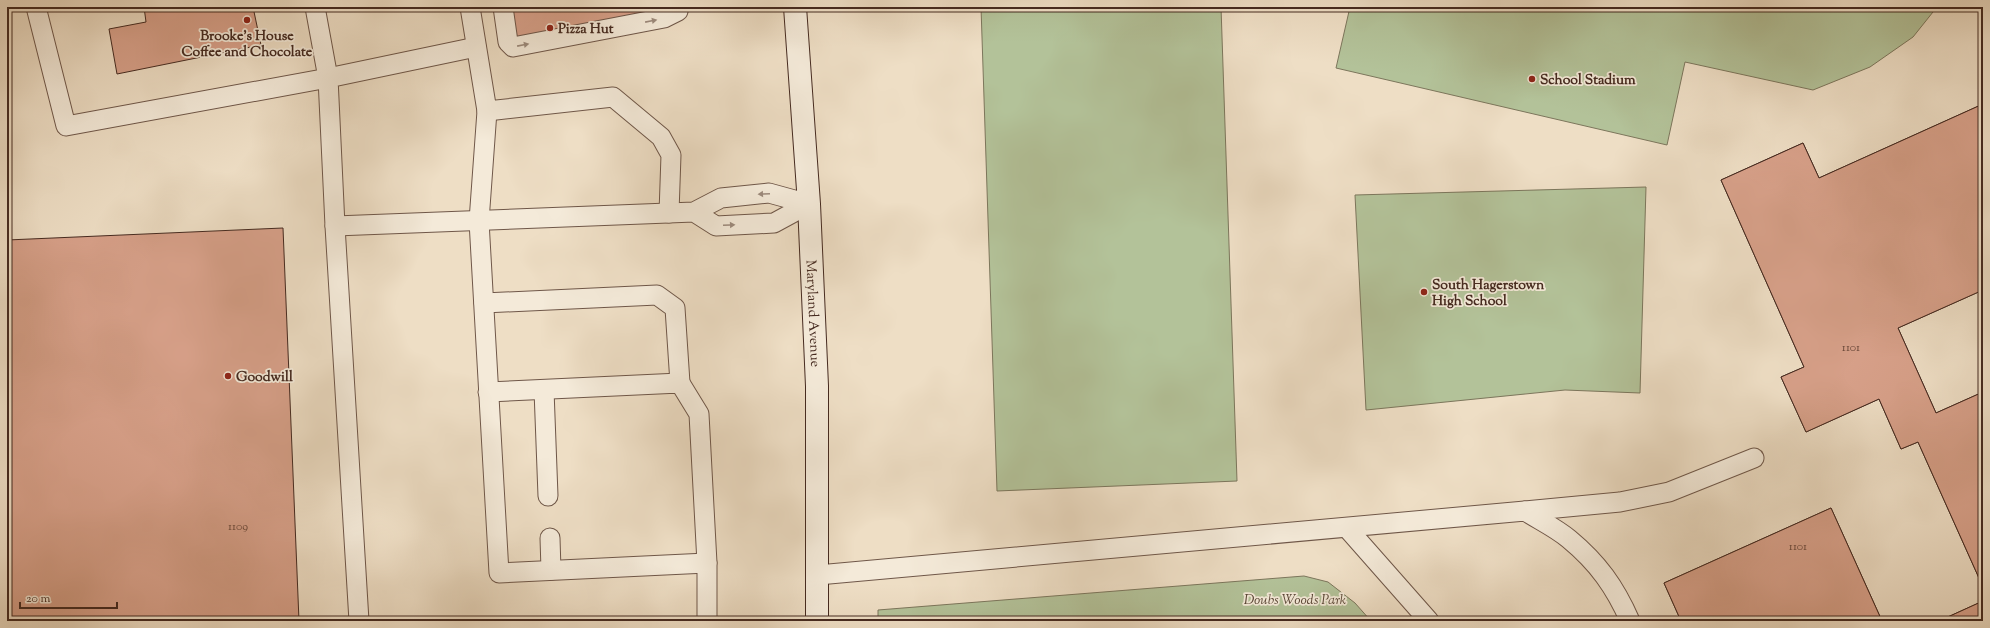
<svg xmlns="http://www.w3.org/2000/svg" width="1990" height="628" font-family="'Sorts Mill Goudy',serif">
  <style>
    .green { fill: #b3c299; stroke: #7c765c }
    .building { fill: #d7a089; stroke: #452a20 }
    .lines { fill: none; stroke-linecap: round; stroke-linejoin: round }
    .lane-casing { stroke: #6f5749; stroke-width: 21 }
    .secondary-casing { stroke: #452a20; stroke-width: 24 }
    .lane { stroke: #f4ead9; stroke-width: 19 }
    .secondary { stroke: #f4ead9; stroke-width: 22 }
    .oneway { fill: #9c8a7c }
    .poi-dot { fill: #8f2418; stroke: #f4ead9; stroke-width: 1.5 }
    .labels { text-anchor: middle; stroke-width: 3.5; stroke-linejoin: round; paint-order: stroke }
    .number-label { font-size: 12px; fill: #6a483a }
    .poi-label { font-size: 14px; font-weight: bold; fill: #452a20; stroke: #f4ead9; text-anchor: start }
    .street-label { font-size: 14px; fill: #452a20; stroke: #f4ead9 }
    .park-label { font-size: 14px; font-style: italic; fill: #5b4838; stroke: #f4ead9 }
  </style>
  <rect width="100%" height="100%" fill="#eedec5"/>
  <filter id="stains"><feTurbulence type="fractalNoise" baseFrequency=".005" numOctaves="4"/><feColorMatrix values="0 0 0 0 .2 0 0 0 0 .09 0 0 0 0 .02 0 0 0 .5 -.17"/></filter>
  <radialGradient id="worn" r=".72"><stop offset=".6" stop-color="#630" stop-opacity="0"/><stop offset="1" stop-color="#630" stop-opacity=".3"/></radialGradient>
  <g class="green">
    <path d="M981,7h240l16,474 -240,10z"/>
    <path d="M1350,7h587l-24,30 -43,30 -57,23 -128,-28 -18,83 -331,-77z"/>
    <path d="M1646,187l-6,206 -75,-3 -199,20 -11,-215z"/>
    <path d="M1304,576l24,6 27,21 16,18h-493v-11z"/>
  </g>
  <g class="building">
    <path d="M144,7h109l8,38 -144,29 -8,-45 37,-7z"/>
    <path d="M509,7h153l1,7 -149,28z"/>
    <path d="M1983,104v186l-85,38 38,85 47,-21v195l-65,-145 -17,7 -22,-50 -73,33 -25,-55 23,-10 -83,-187 82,-37 16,35z"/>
    <path d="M1983,104v186l-85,38 38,85 47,-21v195l-65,-145 -17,7 -22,-50 -73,33 -25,-55 23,-10 -83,-187 82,-37 16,35z"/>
    <path d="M283,228l16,393h-292v-381z"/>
    <path d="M1831,508l51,113h-201l-17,-38z"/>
    <path d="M1831,508l51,113h-201l-17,-38z"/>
    <path d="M1983,601v20h-44z"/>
    <path d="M1983,601v20h-44z"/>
  </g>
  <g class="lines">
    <defs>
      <g id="lane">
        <path d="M36,7l30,119 262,-48 -13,-71"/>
        <path d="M470,7l17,104 126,-14 48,40 10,18 -2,58"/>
        <path d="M503,7l5,35 5,5 151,-29 14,-7 1,-4"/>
        <path d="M476,47l-148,31 7,148 359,-14 27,-14 48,-5 40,11 -35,19 -58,3 -22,-14"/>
        <path d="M487,111l-8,110 20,352 208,-10"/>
        <path d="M335,226l24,395"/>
        <path d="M484,303l173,-8 18,13 5,75"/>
        <path d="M544,390l4,106"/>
        <path d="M488,392l192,-9 19,31 8,149v58"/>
        <path d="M1525,511l95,-9 49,-10 85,-34"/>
        <path d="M1347,528l82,93"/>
        <path d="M550,538l1,32"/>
        <path d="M818,575l707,-64c14,9 31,17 44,28 29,24 46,48 61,82"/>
      </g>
      <g id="secondary">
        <path id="s1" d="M795,7l14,197 8,182v235"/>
      </g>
    </defs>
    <use href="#lane" class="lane-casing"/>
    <use href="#secondary" class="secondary-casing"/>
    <use href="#lane" class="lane"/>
    <use href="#secondary" class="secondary"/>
  </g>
  <defs><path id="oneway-solid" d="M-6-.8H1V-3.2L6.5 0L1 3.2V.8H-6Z"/></defs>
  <g class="oneway">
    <use href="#oneway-solid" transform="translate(651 21) rotate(-11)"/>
    <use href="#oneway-solid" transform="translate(523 45) rotate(-11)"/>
    <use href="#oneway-solid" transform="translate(764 194) rotate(177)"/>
    <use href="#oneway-solid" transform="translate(729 225) rotate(-3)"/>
  </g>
  <g class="poi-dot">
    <circle cx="247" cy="20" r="4"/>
    <circle cx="550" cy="28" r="4"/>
    <circle cx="1532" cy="79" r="4"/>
    <circle cx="1424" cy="292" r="4"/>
    <circle cx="228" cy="376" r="4"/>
  </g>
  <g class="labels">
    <g class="number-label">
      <text x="1851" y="351">1101</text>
      <text x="238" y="530">1109</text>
      <text x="1798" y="550">1101</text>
    </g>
    <g class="poi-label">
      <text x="558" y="33">Pizza Hut</text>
      <text x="247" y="40" text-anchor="middle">Brooke's House<tspan x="247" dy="16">Coffee and Chocolate</tspan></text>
      <text x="1540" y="84">School Stadium</text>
      <text x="1432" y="289">South Hagerstown<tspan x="1432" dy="16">High School</tspan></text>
      <text x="236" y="381">Goodwill</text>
    </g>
    <g class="street-label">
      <text dy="5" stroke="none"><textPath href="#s1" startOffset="307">Maryland Avenue</textPath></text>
    </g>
    <g class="park-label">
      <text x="1295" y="604">Doubs Woods Park</text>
    </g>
  </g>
  <rect width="1990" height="628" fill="none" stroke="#eedec5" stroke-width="24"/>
  <rect x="8" y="8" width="1974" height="612" fill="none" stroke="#452a20" stroke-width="2"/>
  <rect x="12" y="12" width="1966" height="604" fill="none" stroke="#452a20"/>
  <path d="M20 602v6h97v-6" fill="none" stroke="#452a20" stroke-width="2"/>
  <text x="26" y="602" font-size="12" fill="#452a20" stroke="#f4ead9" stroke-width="3" paint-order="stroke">20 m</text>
  <rect width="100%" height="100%" filter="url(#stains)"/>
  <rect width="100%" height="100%" fill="url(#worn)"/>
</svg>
